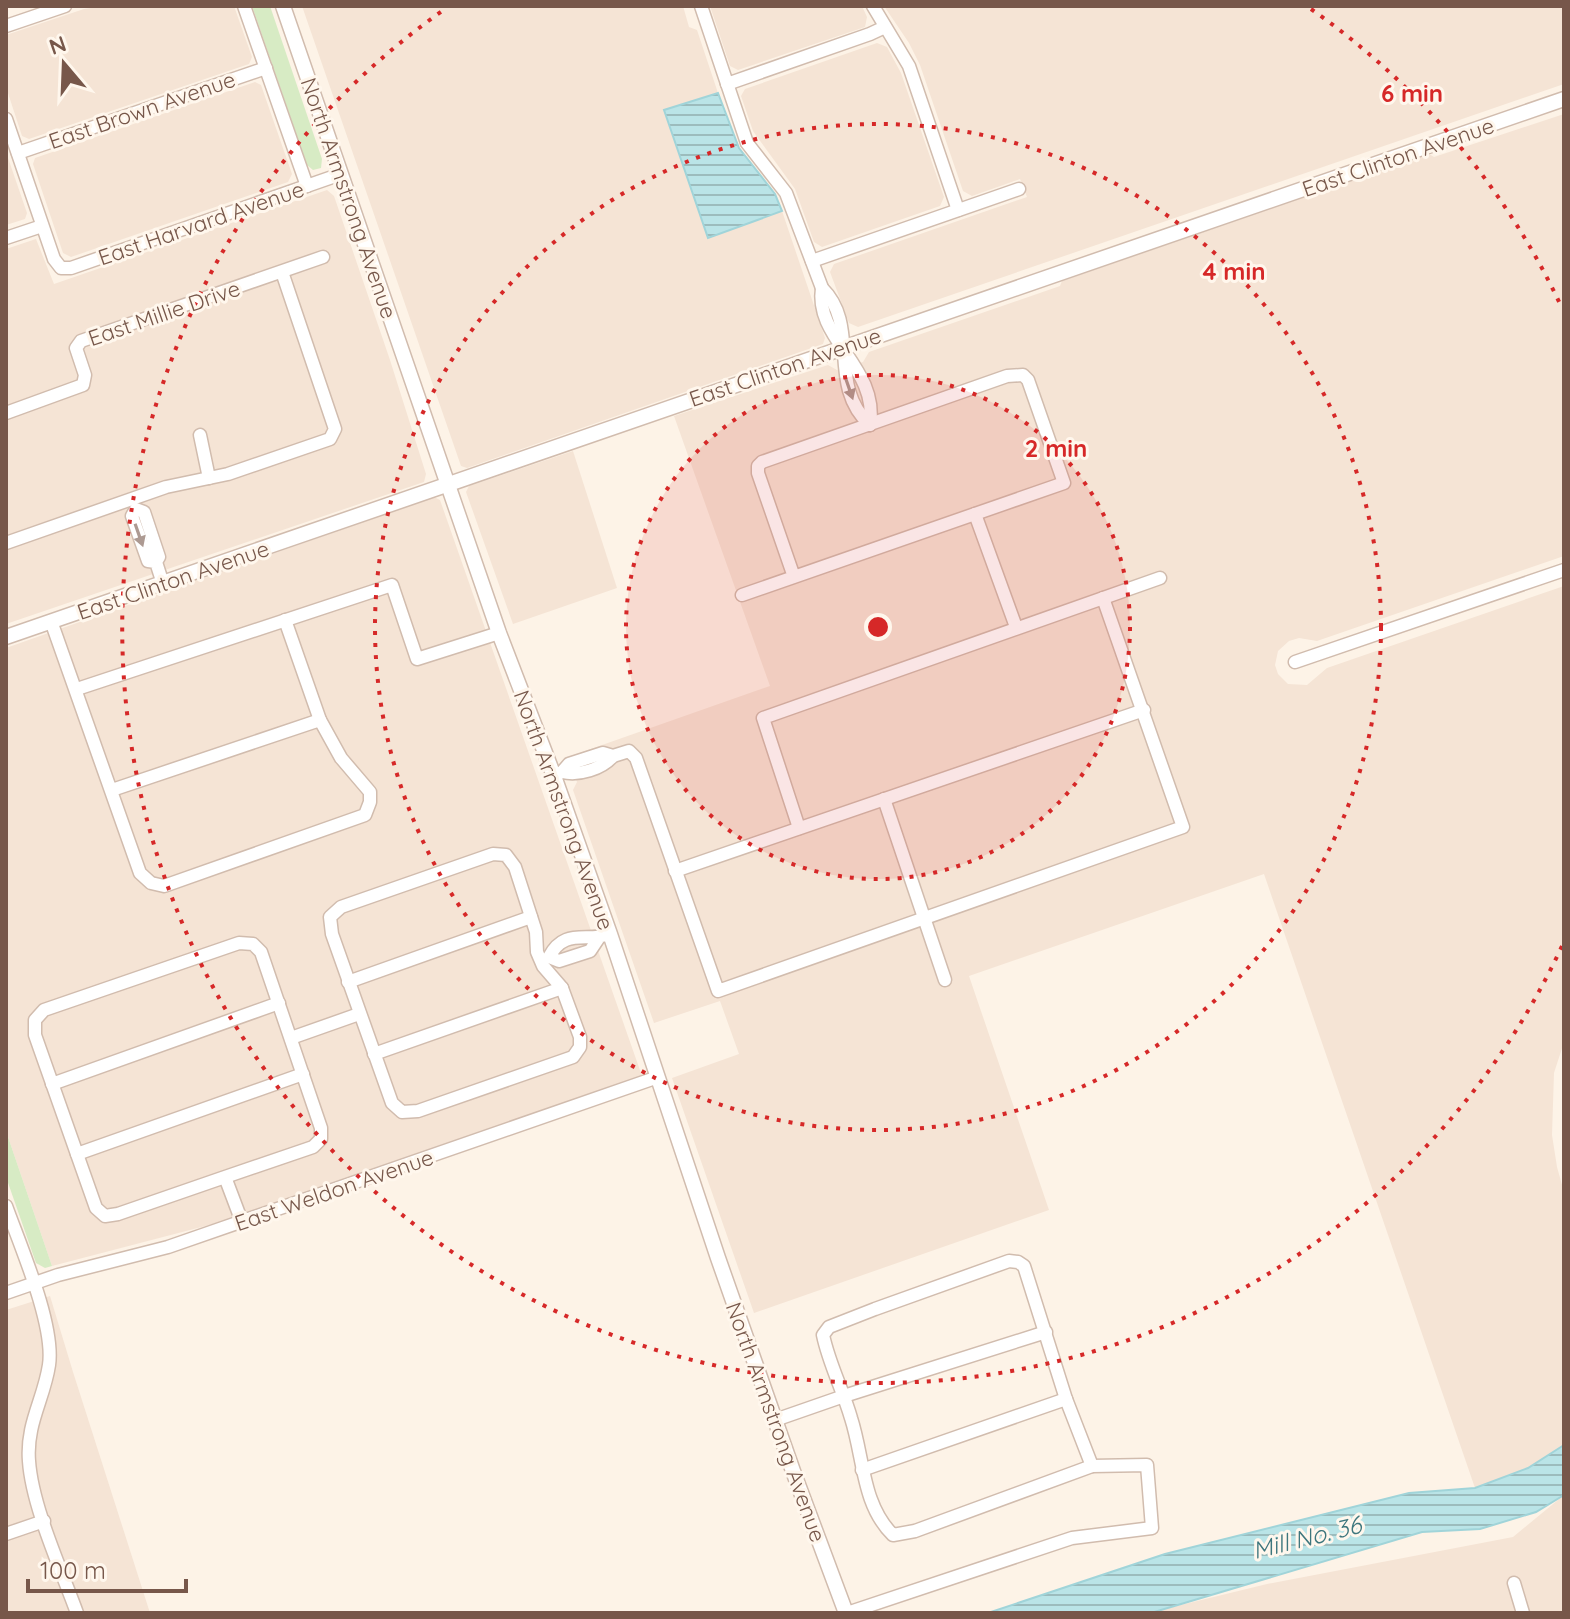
<svg xmlns="http://www.w3.org/2000/svg" width="1570" height="1619" font-family="Quicksand,sans-serif">
  <style>
    .residential { fill: #f5e4d5 }
    .green { fill: #d7ebc4 }
    .water { fill: url(#water-rules); stroke: #a0d4d9; stroke-width: 2 }
    .lines { fill: none; stroke-linecap: round; stroke-linejoin: round }
    .minor-casing { stroke: #d1bcae; stroke-width: 15 }
    .tertiary-casing { stroke: #d1bcae; stroke-width: 17 }
    .minor { stroke: #fff; stroke-width: 12 }
    .tertiary { stroke: #fff; stroke-width: 14 }
    .oneway { fill: #ad9a92 }
    .ring { fill: none; stroke: #d62828; stroke-width: 4; stroke-dasharray: 4 8 }
    .labels { text-anchor: middle; stroke-width: 6; stroke-linejoin: round; paint-order: stroke }
    .street-label { font-size: 22px; fill: #77574a; stroke: #fff7ed }
    .water-label { font-size: 24px; font-style: italic; fill: #3d767d; stroke: #fff7ed }
    .centre { fill: #d62828; stroke: #fff7ed; stroke-width: 4 }
    .ring-label { font-size: 24px; text-anchor: middle; font-weight: bold; fill: #d62828; stroke: #fff7ed; stroke-width: 6; stroke-linejoin: round; paint-order: stroke }
  </style>
  <defs>
    <pattern id="water-rules" width="6" height="5" patternUnits="userSpaceOnUse" patternTransform="scale(2)"><rect width="6" height="5" fill="#bae4e7"/><path d="M0 2.5h6" fill="none" stroke="#9cbcbd"/></pattern>
  </defs>
  <rect width="100%" height="100%" fill="#fdf3e7"/>
  <g class="residential">
    <path d="M105,6h129l18,51 -3,7 -220,75 -7,-3 -16,-49v-52l78,-26z"/>
    <path d="M302,6h381l6,21 8,3 21,63 -54,17 44,127 74,-26 43,127 -2,6 -356,124 -6,-2z"/>
    <path d="M710,6h152l5,11 -2,10 -127,43 -8,-4z"/>
    <path d="M884,6h680v78l-706,243 -9,-4 -19,-51 4,-8 193,-67 -7,-18 -48,17 -9,-5 -43,-126 -11,-22z"/>
    <path d="M877,43l10,4 14,26 43,124 -4,9 -118,41 -8,-5 -19,-53 -42,-58 -12,-35 4,-7z"/>
    <path d="M255,82l6,3 31,89 -4,8 -217,75 -8,-4 -30,-89 2,-6z"/>
    <path d="M1564,114v442l-247,85 -18,-3 -10,3 -11,10 -3,14 3,9 10,10 19,1 20,-17 237,-82v456l-10,31 -2,62 5,32 7,25v253l-36,23 -53,20 -211,-614 -295,102 80,234 -295,103 -82,-235 67,-24 -19,-53 -66,22 -81,-233 4,-8 -9,-25 202,-71 -96,-270 154,-51 9,5 26,-8 6,-10 191,-66 2,-5 367,-127 5,3z"/>
    <path d="M6,152l21,61 -2,6 -19,6z"/>
    <path d="M327,190l7,6 56,164 36,114 -2,8 -418,142v-375l30,-10 18,45z"/>
    <path d="M573,451l44,137 -104,36 -47,-132 3,-6z"/>
    <path d="M434,497l6,3 202,576 -410,143 -180,47 -46,-135v-483z"/>
    <path d="M50,1296l23,76 77,241h-144v-303z"/>
    <path d="M1564,1495v118h-416l119,-29 246,-47z"/>
  </g>
  <g class="green">
    <path d="M252,6h18l52,153 -1,9 -8,2 -6,-5z"/>
    <path d="M6,1131l46,135 -7,2 -9,-5 -30,-86z"/>
  </g>
  <g class="water">
    <path d="M718,93l21,55 36,46 7,17 -74,27 -44,-128z"/>
    <path d="M1564,1445v50l-28,17 -56,17 -58,3 -271,81h-163l177,-59 244,-61 66,-5 53,-20z"/>
  </g>
  <g class="lines">
    <defs>
      <g id="minor">
        <path d="M244,6l63,180"/>
        <path d="M701,6l46,137 39,50 36,95c39,38 4,97 48,137"/>
        <path d="M873,6l36,60 49,144"/>
        <path d="M6,26l59,-20"/>
        <path d="M727,84l143,-50 15,-7"/>
        <path d="M6,119l48,140 7,9h10l270,-94"/>
        <path d="M18,153l248,-85"/>
        <path d="M6,238l36,-12"/>
        <path d="M812,261l207,-72"/>
        <path d="M822,288c-8,51 57,79 48,137"/>
        <path d="M6,413l77,-28 2,-10 -9,-27 5,-7 242,-84"/>
        <path d="M200,435l9,43"/>
        <path d="M975,514l41,113"/>
        <path d="M6,543l160,-56 62,-13 102,-35 5,-10 -53,-157"/>
        <path d="M156,562l-8,-1 -16,-45 4,-7 8,3 15,45 -3,5 7,22"/>
        <path d="M742,595l322,-112 -36,-103 -5,-5 -16,1 -245,86 -4,4v7l36,104"/>
        <path d="M285,620l35,100"/>
        <path d="M51,621l89,252 11,10 13,3 201,-71 5,-13v-10l-29,-34 -21,-38 -208,70"/>
        <path d="M1295,662l269,-92"/>
        <path d="M77,689l315,-104 25,74 82,-26"/>
        <path d="M562,772c17,4 40,-3 51,-16"/>
        <path d="M554,776l8,-4 7,-8 34,-11 10,3 16,-5 7,7 82,233 465,-164 -80,-229"/>
        <path d="M884,799l61,181"/>
        <path d="M799,828l-36,-110 397,-140"/>
        <path d="M493,854l13,1 9,12 21,65 1,20 6,14 19,22 18,49v10l-7,10 -155,54 -16,1 -10,-9 -60,-169 -2,-17 11,-10z"/>
        <path d="M675,871l469,-161"/>
        <path d="M598,939l-8,12 -31,10 -10,-4c16,-30 37,-14 61,-23"/>
        <path d="M348,982l183,-65"/>
        <path d="M291,1038l68,-24"/>
        <path d="M374,1054l188,-66"/>
        <path d="M52,1084l227,-81"/>
        <path d="M77,1154l226,-80"/>
        <path d="M225,1177l88,-30 8,-8v-11l-60,-176 -8,-8 -14,-1 -195,67 -9,10v15l61,173 9,8 13,-2 107,-37 17,45"/>
        <path d="M6,1206c14,39 49,119 43,159 -5,34 -23,59 -20,96 3,45 32,108 48,152"/>
        <path d="M1009,1261l9,1 6,4 42,133 26,67 -177,65 -22,4c-31,-30 -29,-77 -42,-117 -8,-28 -22,-54 -28,-83l6,-8 46,-18z"/>
        <path d="M6,1293l52,-18 110,-28 490,-170"/>
        <path d="M775,1420l69,-24 202,-64"/>
        <path d="M862,1470l204,-71"/>
        <path d="M6,1534l38,-13"/>
        <path d="M1514,1583l9,30"/>
        <path d="M847,1613l225,-75 80,-10 -5,-63 -55,1"/>
      </g>
      <g id="tertiary">
        <path d="M283,6l216,627 55,143 56,158 108,324 75,213 53,142"/>
        <path d="M6,637l1558,-538"/>
      </g>
    </defs>
    <use href="#minor" class="minor-casing"/>
    <use href="#tertiary" class="tertiary-casing"/>
    <use href="#minor" class="minor"/>
    <use href="#tertiary" class="tertiary"/>
  </g>
  <defs><path id="oneway-solid" d="M-6-.8H1V-3.2L6.5 0L1 3.2V.8H-6Z" transform="scale(2)"/></defs>
  <g class="oneway">
    <use href="#oneway-solid" transform="translate(849 388) rotate(71)"/>
    <use href="#oneway-solid" transform="translate(139 535) rotate(71)"/>
  </g>
  <circle cx="878" cy="627" r="252" fill="#d62828" fill-opacity=".12"/>
  <g class="ring">
    <circle cx="878" cy="627" r="252"/>
    <circle cx="878" cy="627" r="503"/>
    <path d="M1562 946A755 755 0 1 1 445 9M1311 9A755 755 0 0 1 1562 308"/>
  </g>
  <g class="labels">
    <g class="street-label">
      <text transform="translate(142 110) rotate(-19)" y="8">East Brown Avenue</text>
      <text transform="translate(1398 157) rotate(-19)" y="8">East Clinton Avenue</text>
      <text transform="translate(349 198) rotate(71)" y="8">North Armstrong Avenue</text>
      <text transform="translate(201 223) rotate(-19)" y="8">East Harvard Avenue</text>
      <text transform="translate(164 313) rotate(-19)" y="8">East Millie Drive</text>
      <text transform="translate(785 367) rotate(-19)" y="8">East Clinton Avenue</text>
      <text transform="translate(173 580) rotate(-19)" y="8">East Clinton Avenue</text>
      <text transform="translate(564 810) rotate(70)" y="8">North Armstrong Avenue</text>
      <text transform="translate(334 1190) rotate(-19)" y="8">East Weldon Avenue</text>
      <text transform="translate(776 1422) rotate(70)" y="8">North Armstrong Avenue</text>
    </g>
    <g class="water-label">
      <text transform="translate(1307 1538) rotate(-14)" y="8">Mill No. 36</text>
    </g>
  </g>
  <circle cx="878" cy="627" r="12" class="centre"/>
  <g class="ring-label">
    <text x="1412" y="102">6 min</text>
    <text x="1234" y="280">4 min</text>
    <text x="1056" y="457">2 min</text>
  </g>
  <rect width="1570" height="1619" fill="none" stroke="#77574a" stroke-width="16"/>
  <g transform="translate(64 64) rotate(341)" stroke="#fff7ed" stroke-width="6" paint-order="stroke">
  <path d="M0-6L14 30L0 20L-14 30Z" fill="#77574a"/>
  <text y="-12" font-size="22" font-weight="bold" text-anchor="middle" fill="#77574a">N</text>
  </g>
  <path d="M28 1579v12h158v-12" fill="none" stroke="#77574a" stroke-width="4"/>
  <text x="40" y="1579" font-size="24" fill="#77574a" stroke="#fff7ed" stroke-width="6" paint-order="stroke">100 m</text>
</svg>
